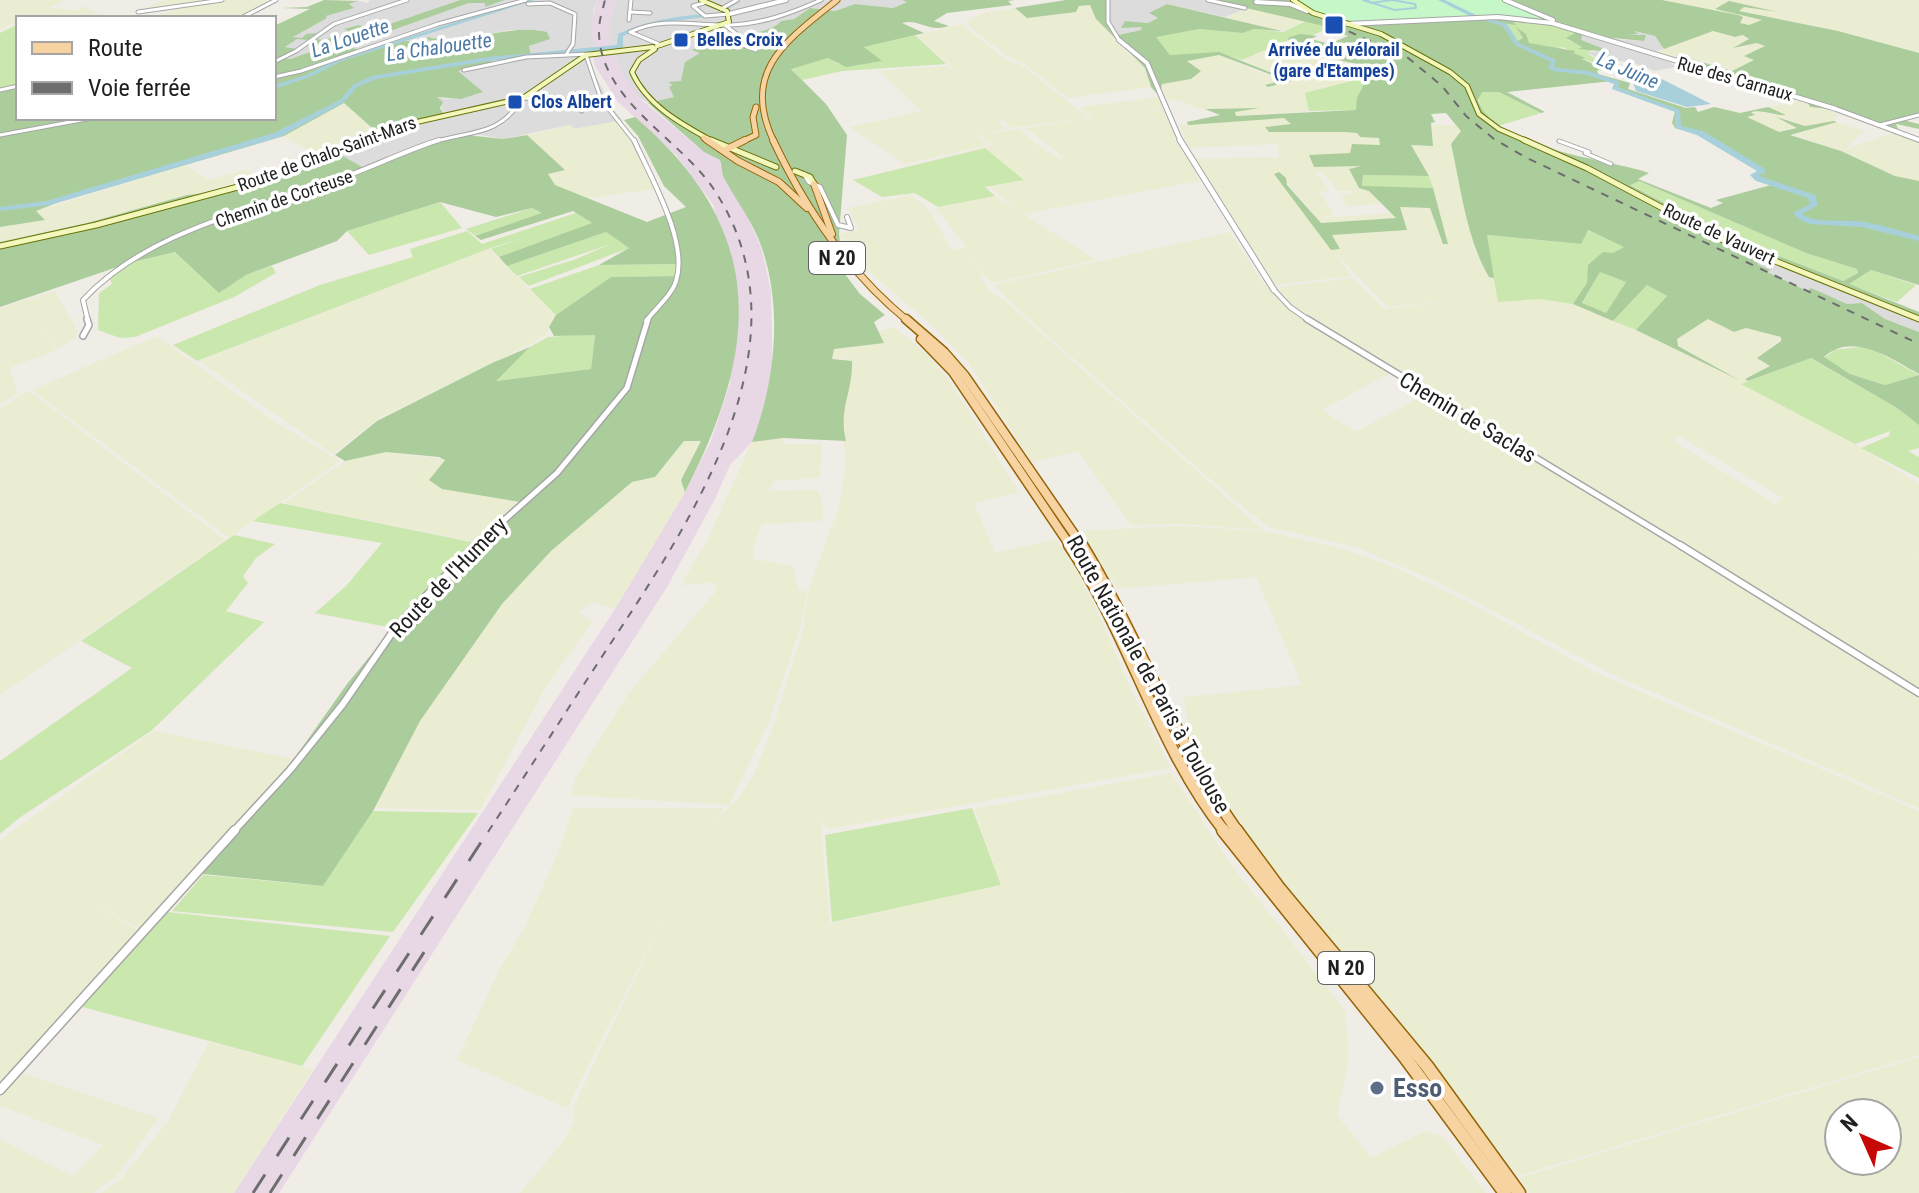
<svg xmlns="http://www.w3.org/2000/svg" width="1919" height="1193" font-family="'Roboto Condensed',sans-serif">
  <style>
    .residential { fill: #dddcdc }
    .industrial { fill: #e8d8e5 }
    .farmland { fill: #ebedd2; fill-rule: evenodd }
    .grass { fill: #cae7ae }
    .forest { fill: #abcd9c; fill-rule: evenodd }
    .park { fill: #c5f7c9 }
    .water { fill: #a8d0db }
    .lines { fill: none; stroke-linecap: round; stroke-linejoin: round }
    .stream { stroke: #a8d0db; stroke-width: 2 }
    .river { fill: #a8d0db; fill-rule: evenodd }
    .pedestrian-far1-casing { stroke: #a6a6a6; stroke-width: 4 }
    .pedestrian-casing { stroke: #a6a6a6; stroke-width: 5 }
    .minor-far4-casing { stroke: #a6a6a6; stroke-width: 5 }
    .minor-far3-casing { stroke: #a6a6a6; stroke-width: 6 }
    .minor-far2-casing { stroke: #a6a6a6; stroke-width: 8 }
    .minor-far1-casing { stroke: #a6a6a6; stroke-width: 9 }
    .minor-casing { stroke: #a6a6a6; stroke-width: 11 }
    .tertiary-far1-casing { stroke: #a6a6a6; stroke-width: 6 }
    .tertiary-casing { stroke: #a6a6a6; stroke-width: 7 }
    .secondary-far1-casing { stroke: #687309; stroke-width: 6 }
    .secondary-casing { stroke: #687309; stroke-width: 7 }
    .primary-far4-casing { stroke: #946506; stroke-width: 7 }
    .primary-far3-casing { stroke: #946506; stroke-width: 8 }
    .primary-far2-casing { stroke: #946506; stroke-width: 11 }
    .primary-far1-casing { stroke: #946506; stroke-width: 13 }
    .primary-casing { stroke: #946506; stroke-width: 15 }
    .pedestrian-far1 { stroke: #fff; stroke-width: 2 }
    .pedestrian { stroke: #fff; stroke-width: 3 }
    .minor-far4 { stroke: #fff; stroke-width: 3 }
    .minor-far3 { stroke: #fff; stroke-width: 4 }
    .minor-far2 { stroke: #fff; stroke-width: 5 }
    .minor-far1 { stroke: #fff; stroke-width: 6 }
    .minor { stroke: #fff; stroke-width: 8 }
    .tertiary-far1 { stroke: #fff; stroke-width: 4 }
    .tertiary { stroke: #fff; stroke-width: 5 }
    .secondary-far1 { stroke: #f4f7bc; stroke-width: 4 }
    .secondary { stroke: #f4f7bc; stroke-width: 5 }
    .primary-far4 { stroke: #f8d3a2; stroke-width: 5 }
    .primary-far3 { stroke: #f8d3a2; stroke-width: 6 }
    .primary-far2 { stroke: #f8d3a2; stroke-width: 8 }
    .primary-far1 { stroke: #f8d3a2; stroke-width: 10 }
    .primary { stroke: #f8d3a2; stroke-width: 12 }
    .rail-far1 { stroke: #6d6d6d; stroke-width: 2; stroke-dasharray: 8 8; stroke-linecap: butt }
    .rail { stroke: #6d6d6d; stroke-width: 3; stroke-dasharray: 22 22; stroke-linecap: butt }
    .transit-dot { fill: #1a4fb4; stroke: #fff; stroke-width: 3 }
    .service-dot { fill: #5c6f8a; stroke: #fff; stroke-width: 3 }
    .labels { text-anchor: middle; stroke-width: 7; stroke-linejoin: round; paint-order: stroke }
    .far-transit-label { font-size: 18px; font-weight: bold; fill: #164399; stroke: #fff; text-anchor: start }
    .far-street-label { font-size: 18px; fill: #1f1f1f; stroke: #fff }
    .far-water-label { font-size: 20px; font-style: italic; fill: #4c79a4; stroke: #fff }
    .shield { fill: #fff; stroke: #626262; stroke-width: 2 }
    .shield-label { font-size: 20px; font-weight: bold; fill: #1f1f1f }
    .street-label { font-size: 22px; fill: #1f1f1f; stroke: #fff }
    .near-service-label { font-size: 26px; font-weight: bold; fill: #4e5e75; stroke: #fff; text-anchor: start }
  </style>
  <rect width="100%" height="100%" fill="#f0ece6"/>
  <g class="residential">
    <path d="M356,0l11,3 3,-3h90l-85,29 -8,-3 -21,3 13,7 -12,4 -14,-5 -6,5 -12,-1 5,10 -30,10 -9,-2 14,-8 -12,-1 9,-10 33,-22 26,-7 -3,-5z"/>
    <path d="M504,0h93l-4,11 1,38 4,5 -9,3 -1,5 15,28 4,13 16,18 -49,8 -4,-4 -67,14 -27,-5 -112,34 -30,-17 73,-28 37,-10 -7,-16 10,2 32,-5 -22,-23 35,-9v-3l39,-5 -2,-8 20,-7 -9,-9h-30l-58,11 -23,-4 11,6 -14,4 -22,-6 -12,1 -28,10 -17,-6 122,-43 12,-2 5,2 -1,4z"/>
    <path d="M616,0h286l6,1 -15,7 -38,-4 -20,7 -25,-3 -16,11 -12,2 -4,5 -31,10 -28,4 -18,13 -20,28 -7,5 1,11 -27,6 -10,-6 -9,-12 -10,-17 -4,-15h-6v-30z"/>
    <path d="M1106,0h106l36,8 -23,9 -58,-13 -17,10 9,4 -11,5 -23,-2 2,5 15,1 -1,3 -23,5 -11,-16z"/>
    <path d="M1583,31l29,8 32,2 -2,-6h-16l8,-4 21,5 9,13 -7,2 19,16 -21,4 -25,-9 -31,-3 -13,-7 21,-1 -27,-11z"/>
    <path d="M1770,257l149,59v16l-34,-13 -23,-16 -15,1 -27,-11 -12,-1 -42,-20 -10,-8z"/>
  </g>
  <g class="industrial">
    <path d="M597,0h19l-7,23 1,24 -16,2 -3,-26z"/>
    <path d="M615,52l4,16 19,29 66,55 16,8 2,14 22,35 18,41 9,42 1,45v42l-11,39 -9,24 -22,23 -15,34 -48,88 -388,606h-45l381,-584 70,-117 26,-51 19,-57 -16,-178 -38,-51 -59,-54 -11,-18 -11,-17 -2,-12z"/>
  </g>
  <g class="farmland">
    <path d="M0,0h65l-17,8 28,2 7,-4 19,10 -84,2v6h-7l-11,6z"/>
    <path d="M164,0h110l-33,18h-91l41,-13 -50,6z"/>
    <path d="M1662,0h257v53l-81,-22 -100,-20 6,-4 33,6 -48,-11 -12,7 46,11 -14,5 -10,-2 4,-6 -5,-2z"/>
    <path d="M1091,5l30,42 24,21 6,19 -83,11 -45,-35 -16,-7 -42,-33 18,-10 32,-5 12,10 49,-6 3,-6z"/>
    <path d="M1248,8l58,13 -24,10 -57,-14z"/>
    <path d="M961,24l45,36 15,5 68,53 -77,10 -9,-8 -5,1 7,8 -28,7 11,8 -2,2 -81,18 -55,-37 72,-16 -43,-40 67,-5 12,8 -41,-39z"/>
    <path d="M1713,31l22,6 11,-1 3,3 -14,10 22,-6 9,3 -20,10 9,4 -23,11 -20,-8 -27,-6 -9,2 -20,-7z"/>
    <path d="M1288,40l57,12 1,11 26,5 -6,9 -60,16 3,18 -73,5 -1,-4 23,-4 -60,1 -20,-9 -11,1 -5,-17 29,-5 5,-11 -9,-7 32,-6 42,18 25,6 -43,-19z"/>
    <path d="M1160,97l4,11 -22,4 22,-3 35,72 -176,33 -34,-27 35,-7 -39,-32 7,-3 -10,-8 2,-3 35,-5 21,18 22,13v-4l-36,-28 67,-10 -14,-11z"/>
    <path d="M1800,101l41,14 -7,2 3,3 -3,1 -29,5 -20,-8h-6l18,10 -18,4 -32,-15 13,-6 12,4h13l-17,-8z"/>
    <path d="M345,103l34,31 -60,23 -35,-21z"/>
    <path d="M1284,118l8,6 -26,4 3,4h76l12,1 3,4 19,1 1,7 -66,22 49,-1 -14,3 10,19 10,3 14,13 -36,2 -7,-11 18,-4h-21l-14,-19h-7l13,19 -9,1 14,22 -15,4 74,-5 4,5 -76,5 -36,-43 -10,-8 -1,2 64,69 -7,-8 76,-5 -7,-23 30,1 13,36h5l-19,-68 -18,-31 22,1 -1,-21h26l3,6 -10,13 38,133 5,1 4,24 41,-3 34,5 97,41 70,35 -62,-35 -1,-6 31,-20 26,13 12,-4 36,9 -24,22 13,7 -26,13 3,2 -6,3 113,60 64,40v73l-4,-1 4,3v133l-193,-123 -415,-250 -24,-19 -12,-12 78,-10 32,31 74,-9 -71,7 -53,-54 16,23 -78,9 -57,-94 15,-2 -16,1 -22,-31 86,-2 -1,-13 -90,4 -9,-23zM1680,436l103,62 -8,6 -102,-63z"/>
    <path d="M618,121l11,13 25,55 -70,10 -29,-14 -7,-11 16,-4 -37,-35 44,-10 3,4z"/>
    <path d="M1837,122l27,9 -20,19 52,-18 23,9v40l-24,-5 -54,-25 -52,-18z"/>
    <path d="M186,165l23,15 36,-10 16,8 -174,45 -87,19v-15l44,-7 -8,-9z"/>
    <path d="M911,195l18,15 23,40 14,-3 -30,-39 59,-12 101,64 -103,23 -10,-9 -16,-26 14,25 -1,5 11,14 13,8 259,230 -82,-6 -50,1 -53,-74 -46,11 -64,-100 -34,-35 -72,-62 -23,-31 20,-5 -11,-21z"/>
    <path d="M1230,232l32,50 21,19 109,71 -70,38 34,22 71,-38 492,304v110l-309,-135 -169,-90 -85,-36 -87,-20 -37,-29 -220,-194 -18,-19z"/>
    <path d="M489,249l67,66 -10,19 -13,9 -154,75 -46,36 -134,-93z"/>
    <path d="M55,291l23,40 -3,7 -17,11 -25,-42 24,43 -48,18 9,25 -18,11v-96z"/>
    <path d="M894,327l34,28 22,27 69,110 -45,11 21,50 61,-14 21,32 19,37 34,80 40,80 -342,61 -8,-9 10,104 111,-27 61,-11 -28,-77 197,-36 59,90 115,148 4,48 -12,56 34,43 55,-27 16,5 44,57h-364l-12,-24 11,24h-601l45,-54 9,-17v-16l98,-205 -105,207 -110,-48 43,-92 23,-37 33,-73 17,-50h150l-9,19 6,-11 19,-18 16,-26 19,-47 30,-99 4,-34 32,-88 6,-41 -5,-46 4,-59 -13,1 2,-10 49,-6 -6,-11z"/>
    <path d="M157,336l118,86 65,39 -111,77 -197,-148z"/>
    <path d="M29,391l196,149 -225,155v-287z"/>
    <path d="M783,438v6h39l-2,34 -46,3 -5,10 49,-1 6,22 -2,9 -60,3 -8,21 -1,14 40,7 5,24 9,2 -7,36 -32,96 -39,81 -158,-10 4,-16 53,-85 88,-103v-6l-5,-3 -28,4 2,-8 21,-35 46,-101z"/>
    <path d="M684,441h18l-21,38 4,13 -70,117 -23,-7 -13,10 13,10 -47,66 -65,122 -106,-2 46,-87 82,-117 49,-53 81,-69 23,-5z"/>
    <path d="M386,452l59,7 -4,5 1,25 78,12 -45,41 -191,-39 61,-42z"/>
    <path d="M1178,526l86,5 83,19 48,18 67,31 132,73 325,139v244l-402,121 -88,-118 -148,-177 -55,-80 -35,-59 -7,-45 118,-12 -46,-108 -138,12 -38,-58z"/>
    <path d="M154,731l140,28 -152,171 -69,-38 70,41 -143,152v-245z"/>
    <path d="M209,1042l104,27 -79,124h-133l20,-14 46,-56z"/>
    <path d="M1919,1057v136h-389l-11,-15zM1839,1113h48v48h-48z"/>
    <path d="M21,1073l137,45 -43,60 -22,15h-93v-54l73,37 30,-31 -103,-39v-10z"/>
  </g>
  <g class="grass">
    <path d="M1509,19l33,4 33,9 -7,8 17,7h-7l15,3 -6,3 21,14 -29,-9 3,-1 -19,-10 -11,2 -23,-6 -12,-15 6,10 -6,3 -7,-11 -11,-7 18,1z"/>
    <path d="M1306,21l26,6 -19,8 -24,2 -1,3 -46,20 -20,-6 -52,1 -15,-19 44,-7 44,4 11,-4 29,3z"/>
    <path d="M18,24v62l-18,4v-57z"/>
    <path d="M915,35l31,29 -104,7 -40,9 -11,-12 37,-10 11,6 41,-4 -16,-13z"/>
    <path d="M1366,77l-10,33 -47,1 -4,-18z"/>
    <path d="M1482,92h17l42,21 -43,13 -16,-15 -4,-16z"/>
    <path d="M985,148l39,32 -39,7 10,9 -57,11 -23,-14 -33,4 -29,-17z"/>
    <path d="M1363,175l66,1 4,12 -71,-1z"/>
    <path d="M1639,181l167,72 51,16 1,4 -15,8 -118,-46 -96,-51z"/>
    <path d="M440,202l22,26 -93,27 -22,-24z"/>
    <path d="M532,208l11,6 -68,22 -9,-7z"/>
    <path d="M576,213l17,11 -94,33 -8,-8 32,-11 -35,11 -291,112 -24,-16 147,-60 93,-28 -3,-8 57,-18 15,13z"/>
    <path d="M1587,230l38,17 -12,6 -40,51 -34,-5 -41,3 -12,-67 94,9z"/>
    <path d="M606,232l23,16 -100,38 -10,-9 57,-18 35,-15 -94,32 -10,-10z"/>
    <path d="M175,252l44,40 27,-17 26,-9 4,7 -42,24 -99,40 -15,1 -22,-8 1,-37 13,-9 -3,-8 20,-13z"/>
    <path d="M679,264l-3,12 -65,1 -55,38 -26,-26 69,-24z"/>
    <path d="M1871,270l45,15 -19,17 -49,-18z"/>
    <path d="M1600,272l26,10 -20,31 -24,-9z"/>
    <path d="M1647,285l20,11 -31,34 -23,-9z"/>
    <path d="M595,334l-4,35 -96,12 35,-34 18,-10z"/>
    <path d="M1867,346l52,29 -34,10 -35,-11 -26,-16 11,-8z"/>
    <path d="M1810,358l87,50 22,17v23l-11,3 11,6v21l-58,-30 28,-12 1,-5 -35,13 -114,-60z"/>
    <path d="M280,503l196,40 -83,85 -78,-15 32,-28 35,-42 -129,-22z"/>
    <path d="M234,535l41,9 -19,14 -13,18 5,7 -22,28 38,11 -113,109 -132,87 -19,16v-73l132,-93 -51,-27z"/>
    <path d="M972,808l29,77 -169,37 -7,-87z"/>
    <path d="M373,811l105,2 -85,119 -221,-21 31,-36 120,11z"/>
    <path d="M167,912l223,24 -88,130 -223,-60z"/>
  </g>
  <g class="forest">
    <path d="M324,0l33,1 -8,3 5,4 -28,8 1,2 -34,19 9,1 4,-4 11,-1 -9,7 -11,-1 -12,8 12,2 -14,9 7,1 29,-10 -9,-5 5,-5 12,1 6,-5 14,4 11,-3 -14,-7 15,-4 16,4 85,-29h45l-20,7v-4h-16l-121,43c20,10 33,-4 54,-5 14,-1 22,7 37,3l-12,-5 1,-2c39,9 80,-14 119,-5l3,7 -21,7 2,9 -39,4v3l-34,9 25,21 -22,7 -24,-2 6,5 -3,6 4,6 -65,20 -35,-31 -60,33 -225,66 -23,9 9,9 -45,7v-137l18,-4v32h256v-92l36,-17 -28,-1 25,-1z"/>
    <path d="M902,0h113l-7,1 4,4 -65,8 -13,8 15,5c-22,7 -29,-8 -47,-3l22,10 -60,14 18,14 -36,6 -18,-9 -37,11 35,35 21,31 -8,99 5,39 16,21 25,21 -11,7 10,21 -50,6 -2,10 20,2c1,32 -14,47 -6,80l-63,-3 -31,4c23,-59 31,-132 10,-194 -9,-26 -25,-46 -38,-70 -3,-6 -2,-12 -4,-18l-16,-8 -56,-49 26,-6 -5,-10 4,-2 -5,-3 13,-1 4,-19 15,-9 -8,-3 13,-6h6l3,-6c4,1 59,-4 67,-17l13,-2 16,-11 25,3 20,-7 38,4 14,-6z"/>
    <path d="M1066,0h40l1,19 11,16 23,-5 1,-3 -21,1 4,-7 23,2 10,-5 -9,-5 18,-9 115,27 -28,-2 -11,4 -44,-4 -43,8 14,18 49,-3 73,29 -24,6 -3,-2 20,-5 -66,-25 -32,6 14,10 -10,8 -29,5 -2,13 -9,-10 -6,-19 -49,-49 -6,-14 -11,1 -3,6 -49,6 -12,-10z"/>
    <path d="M1212,0h85l3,3 205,13 49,7 -23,-13 -30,-10h161l76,15 5,2 -3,6 9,2 13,-5 -47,-11 14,-8 49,11 -34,-5 -5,4 99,20 81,22v61l-16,6 16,4v5l-23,-5 2,5 -3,1c-28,-11 -56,-21 -85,-23l-2,-4 -137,-41 -6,-6 11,3 9,-2 47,14 22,-11 -10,-4 21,-10 -8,-3 -24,5 16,-9 -6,-4 -8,2 -22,-6 -49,18 -9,-13 -21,-5 4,3 -10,1h18l-2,6 -31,-3 17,6 -5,1 -42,-14 -2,9 31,12 -34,-3 4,-2 -16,-9 9,-5 -33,-10 -32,-4 7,6 -17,-2 17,18 6,-3 -7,-11 10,7 3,9 46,8 -1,2 11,5 -3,1 20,9 -5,3 1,3 32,9 -2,6 58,19 9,-1 3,5 16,-5 26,6 28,-6 18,8c-12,1 -23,-6 -35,-3l4,3 -8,2 32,15 18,-4 -21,-11 29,9 29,-5 3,1 -47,13 51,16 54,25 24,5v104l-48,-15 -22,14 70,28v4l-148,-59 -14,7 13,6 -3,2 40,19 4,-3 36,16 15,-1 23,16 34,13v42c-28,-15 -66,-43 -95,-17l26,17 35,11 34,-10v50l-22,-17 -86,-50 -63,23 -3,-2 25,-13 -13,-8 24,-17v-4l-35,-9 -12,4 -26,-13 -31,20 1,7 63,35 -105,-51 31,-34 -20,-11 -34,36 -40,-17 14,-21 1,-18 15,-13 10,1 11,-6 -36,-17 -7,14 -94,-9 7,43 -5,-1c-23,-39 -28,-89 -38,-133l10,-13 -15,-18 -15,1 4,8 -4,1 2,23 -22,-1 18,31 -66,-1 -1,11 71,2 15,56h-5l-13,-36 -30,-1 7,23 -75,5 8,14 -9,1 -57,-76 5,-2 7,6 1,7 34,38 75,-5 -27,-27 -10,-3 -10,-19 12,-3 -47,1 -5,-12 41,-2 2,-9 28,1 -1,-7 -19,-1 -3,-4 -12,-1h-76l-4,-5 26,-3 -7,-6 -96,7 -1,-3 33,-7 -15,-6 54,-1 -24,4 1,4 120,-6 1,-12 15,-30 -33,-8 5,-8 -56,-12 1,-3 11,-3 17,2 -6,3 18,5 19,-8 -13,-5 2,-2zM1613,81l5,3 -4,4 7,4 54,19 -3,12 3,5 23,6 56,33 5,4 -6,6 18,8 -55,15 7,3 -12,5 -73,-29 11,-6 -3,-1c-44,-14 -152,-23 -168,-72l4,-8h17l42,21 4,-1 -38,-20zM1639,181l167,72 51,16 1,4 -15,8 -118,-46 -95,-50zM1600,272l26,10 -20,31 -24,-10z"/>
    <path d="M635,117c133,113 125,230 50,375l-4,-12 20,-39h-17l-29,36 -23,5 -81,69 -49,53 -82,117 -47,90 -50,75 -130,-13 101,-114 53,-75 46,-56 82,-86 45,-40 -78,-13 -13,-9 16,-20 -6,-3 -53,-5 -41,9 -10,-6 42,-34 115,-58 38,-16 -34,34 95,-12 4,-34 -41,1 -5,-9 7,-12 55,-38 65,-1 3,-12 -80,1 30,-17 -23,-16 -99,34 -8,-9 93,-34 -19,-12 -92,29 -6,-4 67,-23 -10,-5 -36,9 -56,-15 -93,29 -10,10 -91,34 -27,18 -44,-41 -46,11 -129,44v-65l87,-19 100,-28 42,-4 107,-39 28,16 93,-34 46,5 24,-4 38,35 -17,4 7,11 92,37 39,-15 -22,-21 -26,-50 -14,-16z"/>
  </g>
  <path class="park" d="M1297,0h204l58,24c-19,-4 -37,-8 -56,-8 -54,0 -165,23 -206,-16z"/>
  <path class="water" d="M1630,70l16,1 65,33 -24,3 -51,-16 -3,-9 -19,-8z"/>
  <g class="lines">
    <g class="stream">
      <path d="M1363,0l32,10 20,-2"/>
      <path d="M1371,3l21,-3 23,4 1,4"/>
    </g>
    <g class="river">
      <path d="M526,0h9l-193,61 -32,16 -36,12v-4l32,-10 32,-16z"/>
      <path d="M736,0l5,1 -15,9 -5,-1z"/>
      <path d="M1363,0h7l-3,2z"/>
      <path d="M1438,0h7l31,15 31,9 12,19 37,17 -2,7 3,1 32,3 31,11 -2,5 62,23 1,16 22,5 62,38v4l-6,2 3,2 53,18 3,10 -16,9c13,10 44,5 62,8 18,3 37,9 55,14v5l-57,-14 -52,-3 -10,-4 -7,-7 17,-9 -2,-6 -52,-17 -6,-6 7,-4 -60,-36 -22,-7v-16l-63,-23 2,-5 -26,-9 -35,-4 -5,-4 3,-5 -36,-17 -12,-19 -31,-9z"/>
      <path d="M702,14l2,3c-28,4 -55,6 -81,19v11l-3,2 -132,12 -112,18 -19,8 -13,15 -64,35 -230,68 -50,6v-4l46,-6 228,-68 66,-33 13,-15 19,-9 116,-19 129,-12 1,-11c27,-13 55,-17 84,-20z"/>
    </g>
    <defs>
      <path id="pedestrian-far1" d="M1559,141l3,1"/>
      <g id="pedestrian">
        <path d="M1559,141l30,11"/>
        <path d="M1585,153l26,11"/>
      </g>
      <g id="minor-far4">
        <path d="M1108,0v22l11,18"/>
        <path d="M1208,0l37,8"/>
        <path d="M704,3l-11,3 12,10 24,-2"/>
        <path d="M528,4l22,-1 25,11 -2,30 -6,9"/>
        <path d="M721,9l16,-9"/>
        <path d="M138,12l84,-12"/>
        <path d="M630,12l20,1"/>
        <path d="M241,18l35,-18"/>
        <path d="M629,20l2,-20"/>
        <path d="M725,25l14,11 4,9 13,5"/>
        <path d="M661,45l-31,-13c34,-16 64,-6 100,-7 32,-1 62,-12 91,-25"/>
        <path d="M586,55l15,44 34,43"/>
        <path d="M274,62l22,-11 38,-27 73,-24"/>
        <path d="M464,70l62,-13 63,-3"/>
        <path d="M274,77l27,-6 137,-47 88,-24"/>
        <path d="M0,90l18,-4"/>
        <path d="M1880,125l39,-10"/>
        <path d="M0,135l92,-17"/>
        <path d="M433,142c40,-12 65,-5 90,-44l39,1 20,12"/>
      </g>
      <g id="minor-far3">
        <path d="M634,140c16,36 55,102 42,141 -4,14 -21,28 -30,40"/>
        <path d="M804,174l5,8 11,5 18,38 13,3 -4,-11"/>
        <path d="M1274,290l16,17 20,14"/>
        <path d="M88,321l-5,-21c64,-69 167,-89 253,-120 35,-12 68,-29 103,-40"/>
      </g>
      <g id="minor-far2">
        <path d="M1307,319l376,228"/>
        <path d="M83,336l6,-11 -2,-6"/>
        <path d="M474,547l83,-74 70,-85 21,-69"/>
      </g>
      <g id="minor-far1">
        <path d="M1680,545l239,148"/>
        <path d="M233,832l57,-62 53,-66 53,-77 79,-82"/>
      </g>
      <path id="minor" d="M0,1090l235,-260"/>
      <g id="tertiary-far1">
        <path d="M1505,0l48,20"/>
        <path d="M1256,2l34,2 17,7"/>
        <path d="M729,14l57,-14"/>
        <path d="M1347,24l151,-7 54,6 284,86 83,31"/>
        <path d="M1119,40l28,23 34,79"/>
      </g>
      <path id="tertiary" d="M1180,140l94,150"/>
      <g id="secondary-far1">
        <path d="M1293,0l20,13 68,21 69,38 17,14 12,28 20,15 30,13"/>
        <path d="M657,46l72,-24 -2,-11 -26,-11"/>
        <path d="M655,49l-16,11 -7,12c15,34 51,53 82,70"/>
        <path d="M361,142l47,-18 115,-26 63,-43 67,-8"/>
      </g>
      <g id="secondary">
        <path d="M711,140l65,27"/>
        <path d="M1524,140l63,28 136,72 196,79"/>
        <path d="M795,171l15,6 4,7"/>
        <path d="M0,246l96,-21 164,-44 106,-41"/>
      </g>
      <g id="primary-far4">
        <path d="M704,138l6,4"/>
        <path d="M741,142l15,-7 -3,-18 3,-10"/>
        <path d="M774,142c-34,-71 12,-101 63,-142"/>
      </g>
      <g id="primary-far3">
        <path d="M707,140l31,21 41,21 28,26"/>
        <path d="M773,140c32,68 76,133 135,181"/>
        <path d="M727,149l18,-9"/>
        <path d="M814,184l18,50"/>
      </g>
      <g id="primary-far2">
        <path d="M906,319l38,33 21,24 118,171"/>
        <path d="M921,339l32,33 118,175"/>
      </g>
      <g id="primary-far1">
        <path d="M1069,545c60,88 89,204 156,287"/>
        <path d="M1082,545c57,93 93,198 156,287"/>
      </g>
      <g id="primary">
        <path d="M1223,830l181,226 101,137"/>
        <path d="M1236,830l42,57 149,179 92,127"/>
      </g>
    </defs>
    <use href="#pedestrian-far1" class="pedestrian-far1-casing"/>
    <use href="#pedestrian" class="pedestrian-casing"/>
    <use href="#minor-far4" class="minor-far4-casing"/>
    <use href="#minor-far3" class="minor-far3-casing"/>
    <use href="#minor-far2" class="minor-far2-casing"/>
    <use href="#minor-far1" class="minor-far1-casing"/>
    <use href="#minor" class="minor-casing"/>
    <use href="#tertiary-far1" class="tertiary-far1-casing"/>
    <use href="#tertiary" class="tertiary-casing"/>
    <use href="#secondary-far1" class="secondary-far1-casing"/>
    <use href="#secondary" class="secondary-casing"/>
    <use href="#primary-far4" class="primary-far4-casing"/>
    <use href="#primary-far3" class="primary-far3-casing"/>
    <use href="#primary-far2" class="primary-far2-casing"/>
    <use href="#primary-far1" class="primary-far1-casing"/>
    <use href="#primary" class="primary-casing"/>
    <use href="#pedestrian-far1" class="pedestrian-far1"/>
    <use href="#pedestrian" class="pedestrian"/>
    <use href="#minor-far4" class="minor-far4"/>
    <use href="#minor-far3" class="minor-far3"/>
    <use href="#minor-far2" class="minor-far2"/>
    <use href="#minor-far1" class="minor-far1"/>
    <use href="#minor" class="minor"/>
    <use href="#tertiary-far1" class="tertiary-far1"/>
    <use href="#tertiary" class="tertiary"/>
    <use href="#secondary-far1" class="secondary-far1"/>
    <use href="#secondary" class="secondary"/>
    <use href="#primary-far4" class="primary-far4"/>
    <use href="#primary-far3" class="primary-far3"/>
    <use href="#primary-far2" class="primary-far2"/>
    <use href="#primary-far1" class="primary-far1"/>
    <use href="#primary" class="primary"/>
    <g class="rail-far1">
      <path d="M1334,25l73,32 35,29 24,30 28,23 31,18 394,187"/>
      <path d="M488,832c40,-61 79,-122 119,-183 84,-128 208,-309 106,-461 -35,-51 -115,-89 -114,-158 0,-10 4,-21 6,-30"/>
    </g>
    <g class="rail">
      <path d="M253,1193l236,-363"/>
      <path d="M270,1193l158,-247"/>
    </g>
  </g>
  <g class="transit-dot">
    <rect x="1324" y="15" width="20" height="20" rx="4"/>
    <rect x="673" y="32" width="16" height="16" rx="4"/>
    <rect x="507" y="94" width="16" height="16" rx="4"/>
  </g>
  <circle class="service-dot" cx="1377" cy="1088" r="8"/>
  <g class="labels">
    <g class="far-transit-label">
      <text x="697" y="46">Belles Croix</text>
      <text x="1334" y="56" text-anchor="middle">Arrivée du vélorail<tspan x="1334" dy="21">(gare d'Etampes)</tspan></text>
      <text x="531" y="108">Clos Albert</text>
    </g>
    <g class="far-street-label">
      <text transform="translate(1735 79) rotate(16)" y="6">Rue des Carnaux</text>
      <text transform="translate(327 154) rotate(-20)" y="6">Route de Chalo-Saint-Mars</text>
      <text transform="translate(284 199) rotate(-19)" y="6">Chemin de Corteuse</text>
      <text transform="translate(1719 234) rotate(25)" y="6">Route de Vauvert</text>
    </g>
    <g class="far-water-label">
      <text transform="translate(350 38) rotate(-19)" y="7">La Louette</text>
      <text transform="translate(439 47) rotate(-8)" y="7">La Chalouette</text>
      <text transform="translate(1628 70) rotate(23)" y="7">La Juine</text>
    </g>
    <g class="shield">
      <rect x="809" y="242" width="56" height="32" rx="6"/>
      <rect x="1318" y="952" width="56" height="32" rx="6"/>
    </g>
    <g class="shield-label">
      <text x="837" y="265">N 20</text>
      <text x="1346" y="975">N 20</text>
    </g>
    <g class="street-label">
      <text transform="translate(1468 417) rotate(31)" y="8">Chemin de Saclas</text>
      <text transform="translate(448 577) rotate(-46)" y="8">Route de l'Humery</text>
      <text transform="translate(1149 674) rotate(61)" y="8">Route Nationale de Paris à Toulouse</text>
    </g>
    <g class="near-service-label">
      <text x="1393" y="1097">Esso</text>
    </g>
  </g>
  <rect x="16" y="16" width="260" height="104" fill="#ffffff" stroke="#a5a5a5" stroke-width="2"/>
  <rect x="32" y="42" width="40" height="12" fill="#f8d3a2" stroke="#a5a5a5" stroke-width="2"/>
  <text x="88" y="56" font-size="24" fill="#1f1f1f">Route</text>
  <rect x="32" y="82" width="40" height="12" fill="#6d6d6d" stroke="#a5a5a5" stroke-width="2"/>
  <text x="88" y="96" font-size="24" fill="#1f1f1f">Voie ferrée</text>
  <g transform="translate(1863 1137) rotate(315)"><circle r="38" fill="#ffffff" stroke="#a5a5a5" stroke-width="2"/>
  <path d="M0-6L14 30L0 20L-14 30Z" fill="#c60809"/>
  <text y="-12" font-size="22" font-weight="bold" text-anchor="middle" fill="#1f1f1f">N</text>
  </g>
</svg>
